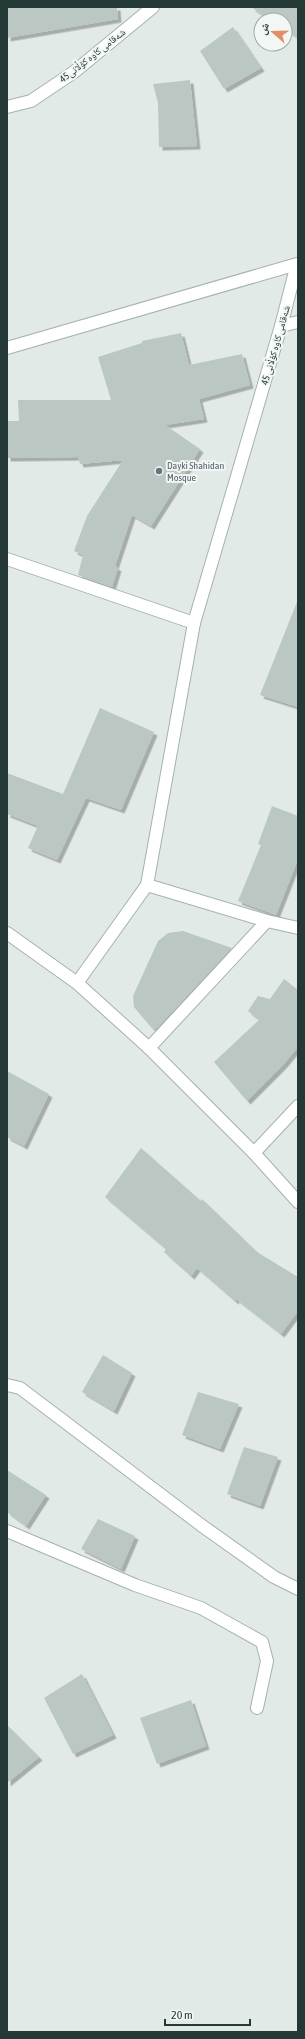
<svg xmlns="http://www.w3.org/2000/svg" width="305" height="2039" font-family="'Asap Condensed','Noto Naskh Arabic',sans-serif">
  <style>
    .building { fill: #bac7c3; filter: url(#shadow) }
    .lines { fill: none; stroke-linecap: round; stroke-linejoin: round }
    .minor-casing { stroke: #a5b1ae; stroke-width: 14 }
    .minor { stroke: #fff; stroke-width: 12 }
    .worship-dot { fill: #6b7280; stroke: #f2f7f5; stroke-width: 1.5 }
    .labels { text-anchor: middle; stroke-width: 4; stroke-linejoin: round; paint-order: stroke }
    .street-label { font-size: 10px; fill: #243935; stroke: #f2f7f5 }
    .worship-label { font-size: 10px; fill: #5b616d; stroke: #f2f7f5; text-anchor: start }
  </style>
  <defs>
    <filter id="shadow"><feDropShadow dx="3.5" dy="3.5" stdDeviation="0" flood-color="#0004"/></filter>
  </defs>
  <rect width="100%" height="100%" fill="#e2eae7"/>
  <g class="building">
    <path d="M7,7h110l1,12 -111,19z"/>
    <path d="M251,7h47v31l-13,-9v-9h-14z"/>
    <path d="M233,27l28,41 -37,21 -24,-38z"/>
    <path d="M190,80l7,66 -38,1 -1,-44 -5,-19z"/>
    <path d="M181,333l8,32 53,-11 8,31 -51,14 5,20 -39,6 35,24 -49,77 -19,-11 -17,51 3,2 -6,19 -34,-12 5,-20 -9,-4 13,-35 36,-56 -43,4 -2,-7 -71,1v-37h12l-1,-21h93l-13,-43 44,-14v-2z"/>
    <path d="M297,602l1,1v104l-38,-12z"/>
    <path d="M100,708l54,24 -33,78 -35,-12 -29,62 -29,-12 10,-22 -31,-12v-41l56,21z"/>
    <path d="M272,806l26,10v43l-22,56 -38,-14 23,-56 -3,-1z"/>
    <path d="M183,931l49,17 -76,81 -5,-2 -17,-20 -1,-11 25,-55 10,-8z"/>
    <path d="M284,979l14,11v57l-15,18 -36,36 -33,-39 45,-42 -11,-9 10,-15 12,3z"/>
    <path d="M7,1071l42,23 -25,52 -17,-9z"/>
    <path d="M141,1148l60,53 1,-2 55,53 41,25v34l-17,23 -45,-35 -1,2 -38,-33 -6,8 -27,-24 2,-3 -61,-52z"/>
    <path d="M103,1355l29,18 -18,38 -32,-19z"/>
    <path d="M198,1392l41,12 -19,45 -38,-14z"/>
    <path d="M244,1447l34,10 -18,49 -33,-12z"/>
    <path d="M7,1470l39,25 -20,31 -19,-14z"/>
    <path d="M98,1519l37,17 -14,33 -40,-20z"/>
    <path d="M82,1674l31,61 -40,19 -29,-56z"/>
    <path d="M191,1700l15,46 -49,18 -17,-46z"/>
    <path d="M7,1725l32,32 -32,26z"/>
  </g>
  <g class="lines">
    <defs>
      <g id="minor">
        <path d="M7,107l24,-6 43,-29 79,-65"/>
        <path d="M281,326l17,-4"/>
        <path d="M7,348l290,-84 -16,62 -87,297"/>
        <path d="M7,559l187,64 -47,262 -70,98"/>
        <path d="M147,885l120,36 31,7"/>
        <path d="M7,933l70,50 72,65 105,105 44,49"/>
        <path d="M149,1048l118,-127"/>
        <path d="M254,1153l44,-47"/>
        <path d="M7,1385l13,3 181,137 73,52 24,12"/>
        <path d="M7,1531l128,54 66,23 61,34 5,19 -10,47"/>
      </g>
    </defs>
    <use href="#minor" class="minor-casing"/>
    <use href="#minor" class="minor"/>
  </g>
  <circle class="worship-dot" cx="159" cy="471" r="4"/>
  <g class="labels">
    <g class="street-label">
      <text transform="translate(92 55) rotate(-38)" y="4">شەقامی کاوە کۆڵانی45</text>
      <text transform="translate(275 345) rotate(-74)" y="4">شەقامی کاوە کۆڵانی 45</text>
    </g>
    <g class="worship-label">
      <text x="167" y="469">Dayki Shahidan<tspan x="167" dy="12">Mosque</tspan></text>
    </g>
  </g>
  <rect width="305" height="2039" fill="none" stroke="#243935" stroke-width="16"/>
  <g transform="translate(273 32) rotate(290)"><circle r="19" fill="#f2f7f5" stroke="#a0aba8"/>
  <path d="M0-3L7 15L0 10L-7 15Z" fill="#e18e69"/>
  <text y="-6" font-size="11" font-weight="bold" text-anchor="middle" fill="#243935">ش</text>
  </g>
  <path d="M165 2019v6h85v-6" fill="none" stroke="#243935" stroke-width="2"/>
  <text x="171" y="2019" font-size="12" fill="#243935" stroke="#f2f7f5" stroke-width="3" paint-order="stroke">20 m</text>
</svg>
